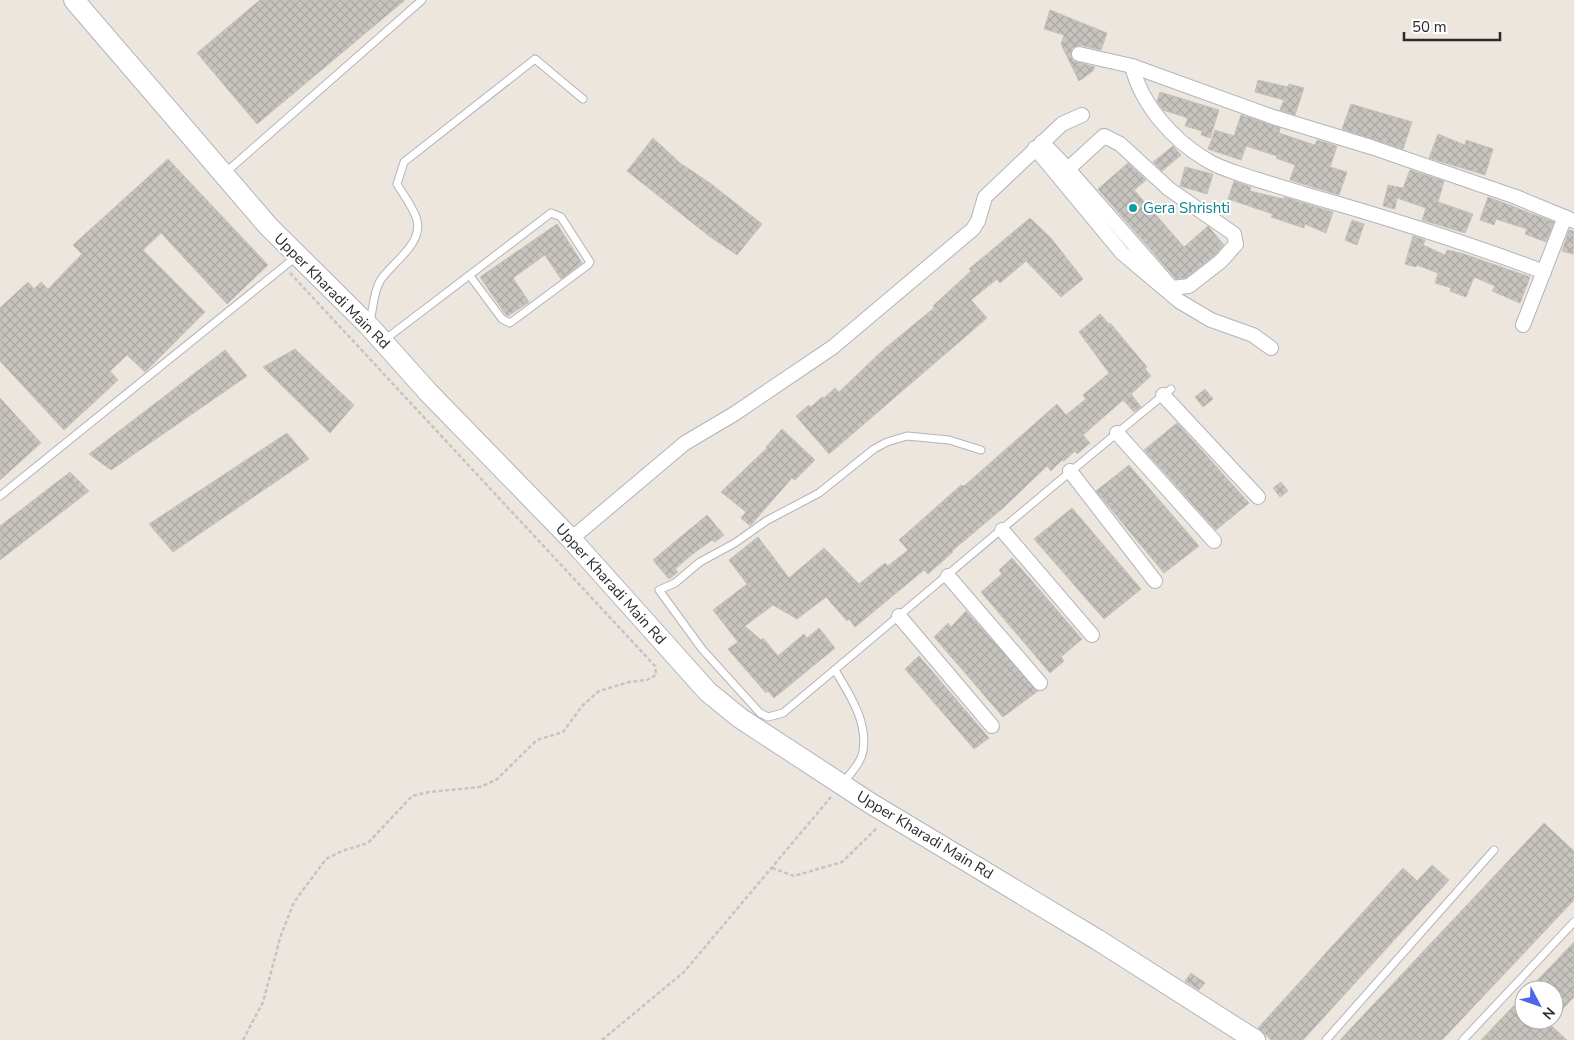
<svg xmlns="http://www.w3.org/2000/svg" width="1574" height="1040" font-family="'Nunito Sans',sans-serif">
  <style>
    .building { fill: url(#building-cross-hatch); stroke: #c7c2b8 }
    .lines { fill: none; stroke-linecap: round; stroke-linejoin: round }
    .lane-casing { stroke: #b2b4bd; stroke-width: 9 }
    .street-casing { stroke: #b2b4bd; stroke-width: 16 }
    .secondary-casing { stroke: #b2b4bd; stroke-width: 22 }
    .path { stroke: #c4c4c4; stroke-width: 2.5; stroke-dasharray: 4 2.5; stroke-linecap: butt }
    .lane { stroke: #fff; stroke-width: 7 }
    .street { stroke: #fff; stroke-width: 14 }
    .secondary { stroke: #fff; stroke-width: 20 }
    .culture-dot { fill: #0f9aa8; stroke: #fff; stroke-width: 2 }
    .labels { text-anchor: middle; stroke-width: 4; stroke-linejoin: round; paint-order: stroke }
    .culture-label { font-size: 15px; fill: #0d838f; stroke: #fff; text-anchor: start }
    .street-label { font-size: 15px; fill: #2b2b2b; stroke: #fff }
  </style>
  <defs>
    <pattern id="building-cross-hatch" width="8" height="8" patternUnits="userSpaceOnUse" patternTransform="scale(1.25)"><rect width="8" height="8" fill="#c7c3be"/><path d="M0 0l8 8M0 8l8-8" fill="none" stroke="#aba8a3"/></pattern>
  </defs>
  <rect width="100%" height="100%" fill="#ece6df"/>
  <g class="building">
    <path d="M260,0h145l-148,124 -60,-71z"/>
    <path d="M1050,10l57,23 -6,17 -21,-5 -8,3 -1,8 2,5 22,6 -2,4 -14,10 -18,-37 3,-9 -20,-6z"/>
    <path d="M1258,80l30,7 1,-3 15,4 -9,27 -15,-5 4,-10 -29,-8z"/>
    <path d="M1160,92l59,18 -9,28 -9,-3 1,-4 -17,-5 3,-8 -25,-8 -6,-9z"/>
    <path d="M1351,104l61,18 -9,27 -61,-20z"/>
    <path d="M1241,115l39,13 -1,5 36,12 2,-5 20,6 -7,21 17,5 -8,23 -49,-15 5,-15 -19,-7 1,-2 -31,-10 -5,14 -33,-11 7,-19 19,6z"/>
    <path d="M1438,134l27,11 1,-5 27,9 -8,26 -56,-17z"/>
    <path d="M653,138l27,25 30,20 52,41 -25,31 -28,-19 -82,-65z"/>
    <path d="M1173,146l8,9 -19,16 -9,-9z"/>
    <path d="M168,159l100,106 -41,39 -66,-71 -18,17 62,62 -60,60 -18,-17 -17,16 8,9 -54,50 -64,-69v-53l28,-26 6,7 7,-7 7,7 34,-35 -9,-9z"/>
    <path d="M1128,163l18,17 -12,10 50,57 24,-21 16,19 -9,10 -29,23 -10,1 -78,-90z"/>
    <path d="M1185,167l28,7 -6,20 -27,-8z"/>
    <path d="M1410,170l34,11 -6,21 35,12 -8,19 -43,-13 4,-12 -29,-10 -2,11 -12,-3 5,-21 15,3z"/>
    <path d="M1234,181l17,6 -1,4 33,8 1,-2 49,15 -7,21 -21,-9 -1,4 -33,-11 2,-3 -45,-15z"/>
    <path d="M1488,197l66,25 -8,20 -21,-8 2,-5 -31,-10 -2,6 -14,-5z"/>
    <path d="M1030,218l21,20 32,41 -22,18 -35,-36 -26,22 -3,-4 -26,21 16,18 -158,136 -33,-38 13,-11 2,2 11,-10 2,1 11,-10 4,4 44,-42 51,-42 -1,-2 38,-35 -2,-2z"/>
    <path d="M1352,220l12,4 -7,21 -12,-5z"/>
    <path d="M557,224l25,39 -21,16 -16,-24 -32,23 16,24 -21,14 -2,-1 -26,-38z"/>
    <path d="M1569,230l5,1 -1,23 -11,-3z"/>
    <path d="M1413,236l12,4 -2,5 22,10 2,-5 17,4 66,23 -10,26 -28,-12 3,-5 -21,-9 -8,20 -16,-6 1,-3 -16,-5 3,-10 -21,-8 -1,2 -11,-3z"/>
    <path d="M1100,314l9,10 1,-1 37,44 -2,2 6,7 -20,18 10,13 -7,5 -11,-12 -40,35 7,8 -13,11 -2,-3 -11,10 -2,-1 -11,11 -4,-5 -44,42 -51,43 1,1 -25,22 -4,-4 -69,57 -6,-8 -2,2 -21,-24 -29,22 -24,-14 -28,21 16,14 2,-2 15,18 26,-22 3,4 12,-10 16,20 -61,50 -6,-7 -2,2 -38,-44 10,-7 -25,-32 34,-26 -18,-24 29,-23 31,41 35,-30 35,36 26,-21 3,3 20,-16 -9,-10 62,-55 3,1 93,-82 9,11 20,-16 -3,-4 26,-22 -30,-41z"/>
    <path d="M295,349l59,56 -24,28 -67,-66z"/>
    <path d="M225,350l22,26 -136,94 -22,-16z"/>
    <path d="M1205,389l8,10 -10,8 -8,-10z"/>
    <path d="M0,398l41,45 -41,37z"/>
    <path d="M1177,423l72,80 -33,27 -72,-80z"/>
    <path d="M782,429l33,31 -20,20 -3,-2 -42,48 -9,-8 5,-6 -25,-20 46,-44 -1,-1z"/>
    <path d="M287,433l22,26 -136,93 -24,-28z"/>
    <path d="M1129,465l70,81 -35,27 -68,-82z"/>
    <path d="M70,472l19,19 -89,69v-34z"/>
    <path d="M1281,482l7,9 -8,6 -7,-9z"/>
    <path d="M1072,508l69,81 -37,30 -70,-80z"/>
    <path d="M707,515l17,20 -9,7 -3,-2 -22,16 -15,13 3,3 -9,7 -16,-19z"/>
    <path d="M1012,558l70,81 -21,18 3,4 -14,12 -69,-81 21,-18 -3,-4z"/>
    <path d="M966,611l72,80 -35,26 -69,-80 14,-14 3,4z"/>
    <path d="M919,656l70,82 -15,11 -69,-80z"/>
    <path d="M1544,823l30,28v49l-132,140h-102z"/>
    <path d="M1432,865l17,15 -146,160h-32l-13,-12 145,-160 14,13z"/>
    <path d="M1574,942v55l-20,21v-28h-26z"/>
    <path d="M1191,973l14,10 -6,7 -14,-9z"/>
    <path d="M1524,995v25h21l22,20h-86z"/>
  </g>
  <g class="lines">
    <defs>
      <g id="lane">
        <path d="M225,173l197,-173"/>
        <path d="M370,322c3,-13 3,-28 10,-41 11,-18 46,-38 36,-64 -4,-11 -13,-23 -19,-33l7,-22 131,-103 48,40"/>
        <path d="M383,341l168,-128 10,4 29,45 -2,3 -78,58 -8,-4 -32,-43"/>
        <path d="M981,450l-32,-10 -42,-4 -20,6 -13,7 -55,44 -53,28 -31,22 -35,19 -25,21 -16,7 43,59 58,64 8,4 15,-4c130,-108 257,-218 388,-324"/>
        <path d="M0,496l297,-240"/>
        <path d="M835,670c14,24 33,51 28,81 -2,12 -13,23 -21,33"/>
        <path d="M1326,1040l168,-190"/>
        <path d="M1463,1040l111,-118"/>
      </g>
      <g id="street">
        <path d="M1079,54l53,12 141,51 98,30 145,50 58,24"/>
        <path d="M1132,66c9,38 40,73 73,93 15,10 33,14 50,20 29,9 58,18 87,26 68,20 136,42 202,67"/>
        <path d="M1042,142l26,27 36,-33 16,8 49,45 65,45 2,10 -15,17 -32,25 -17,2 -104,-119"/>
        <path d="M1035,148l87,105 57,48 32,19 42,15 18,13"/>
        <path d="M1523,325l42,-108"/>
        <path d="M1163,395l95,102"/>
        <path d="M1117,433l97,108"/>
        <path d="M1070,471l85,110"/>
        <path d="M1002,530l90,105"/>
        <path d="M571,539l114,-96 49,-29 99,-67 140,-118 5,-8 7,-24 77,-73 20,-9"/>
        <path d="M948,576l92,107"/>
        <path d="M899,616l93,110"/>
      </g>
      <path id="secondary" d="M74,0l195,227 100,99 59,66 143,147 137,153 32,26 130,85 228,137 157,100"/>
    </defs>
    <use href="#lane" class="lane-casing"/>
    <use href="#street" class="street-casing"/>
    <use href="#secondary" class="secondary-casing"/>
    <g class="path">
      <path d="M772,868l22,8 48,-14 36,-35"/>
      <path d="M243,1040l20,-38 18,-67 13,-33 32,-43 16,-8 26,-8 44,-47 17,-4 51,-5 16,-7 41,-40 26,-8 19,-26 17,-15 30,-9 18,-2 9,-5 -1,-9 -365,-393"/>
      <path d="M602,1040l82,-68 147,-175"/>
    </g>
    <use href="#lane" class="lane"/>
    <use href="#street" class="street"/>
    <use href="#secondary" class="secondary"/>
  </g>
  <circle class="culture-dot" cx="1133" cy="208" r="5"/>
  <g class="labels">
    <g class="culture-label">
      <text x="1143" y="213">Gera Shrishti</text>
    </g>
    <g class="street-label">
      <text transform="translate(332 291) rotate(45)" y="5">Upper Kharadi Main Rd</text>
      <text transform="translate(611 584) rotate(48)" y="5">Upper Kharadi Main Rd</text>
      <text transform="translate(925 835) rotate(31)" y="5">Upper Kharadi Main Rd</text>
    </g>
  </g>
  <g transform="translate(1539 1005) rotate(131)"><circle r="24" fill="#ffffff" stroke="#aaaaaa"/>
  <path d="M0-4L9 19L0 12L-9 19Z" fill="#4d66ea"/>
  <text y="-8" font-size="14" font-weight="bold" text-anchor="middle" fill="#2b2b2b">N</text>
  </g>
  <path d="M1404 32v8h96v-8" fill="none" stroke="#2b2b2b" stroke-width="2.5"/>
  <text x="1412" y="32" font-size="15" fill="#2b2b2b" stroke="#ffffff" stroke-width="4" paint-order="stroke">50 m</text>
</svg>
